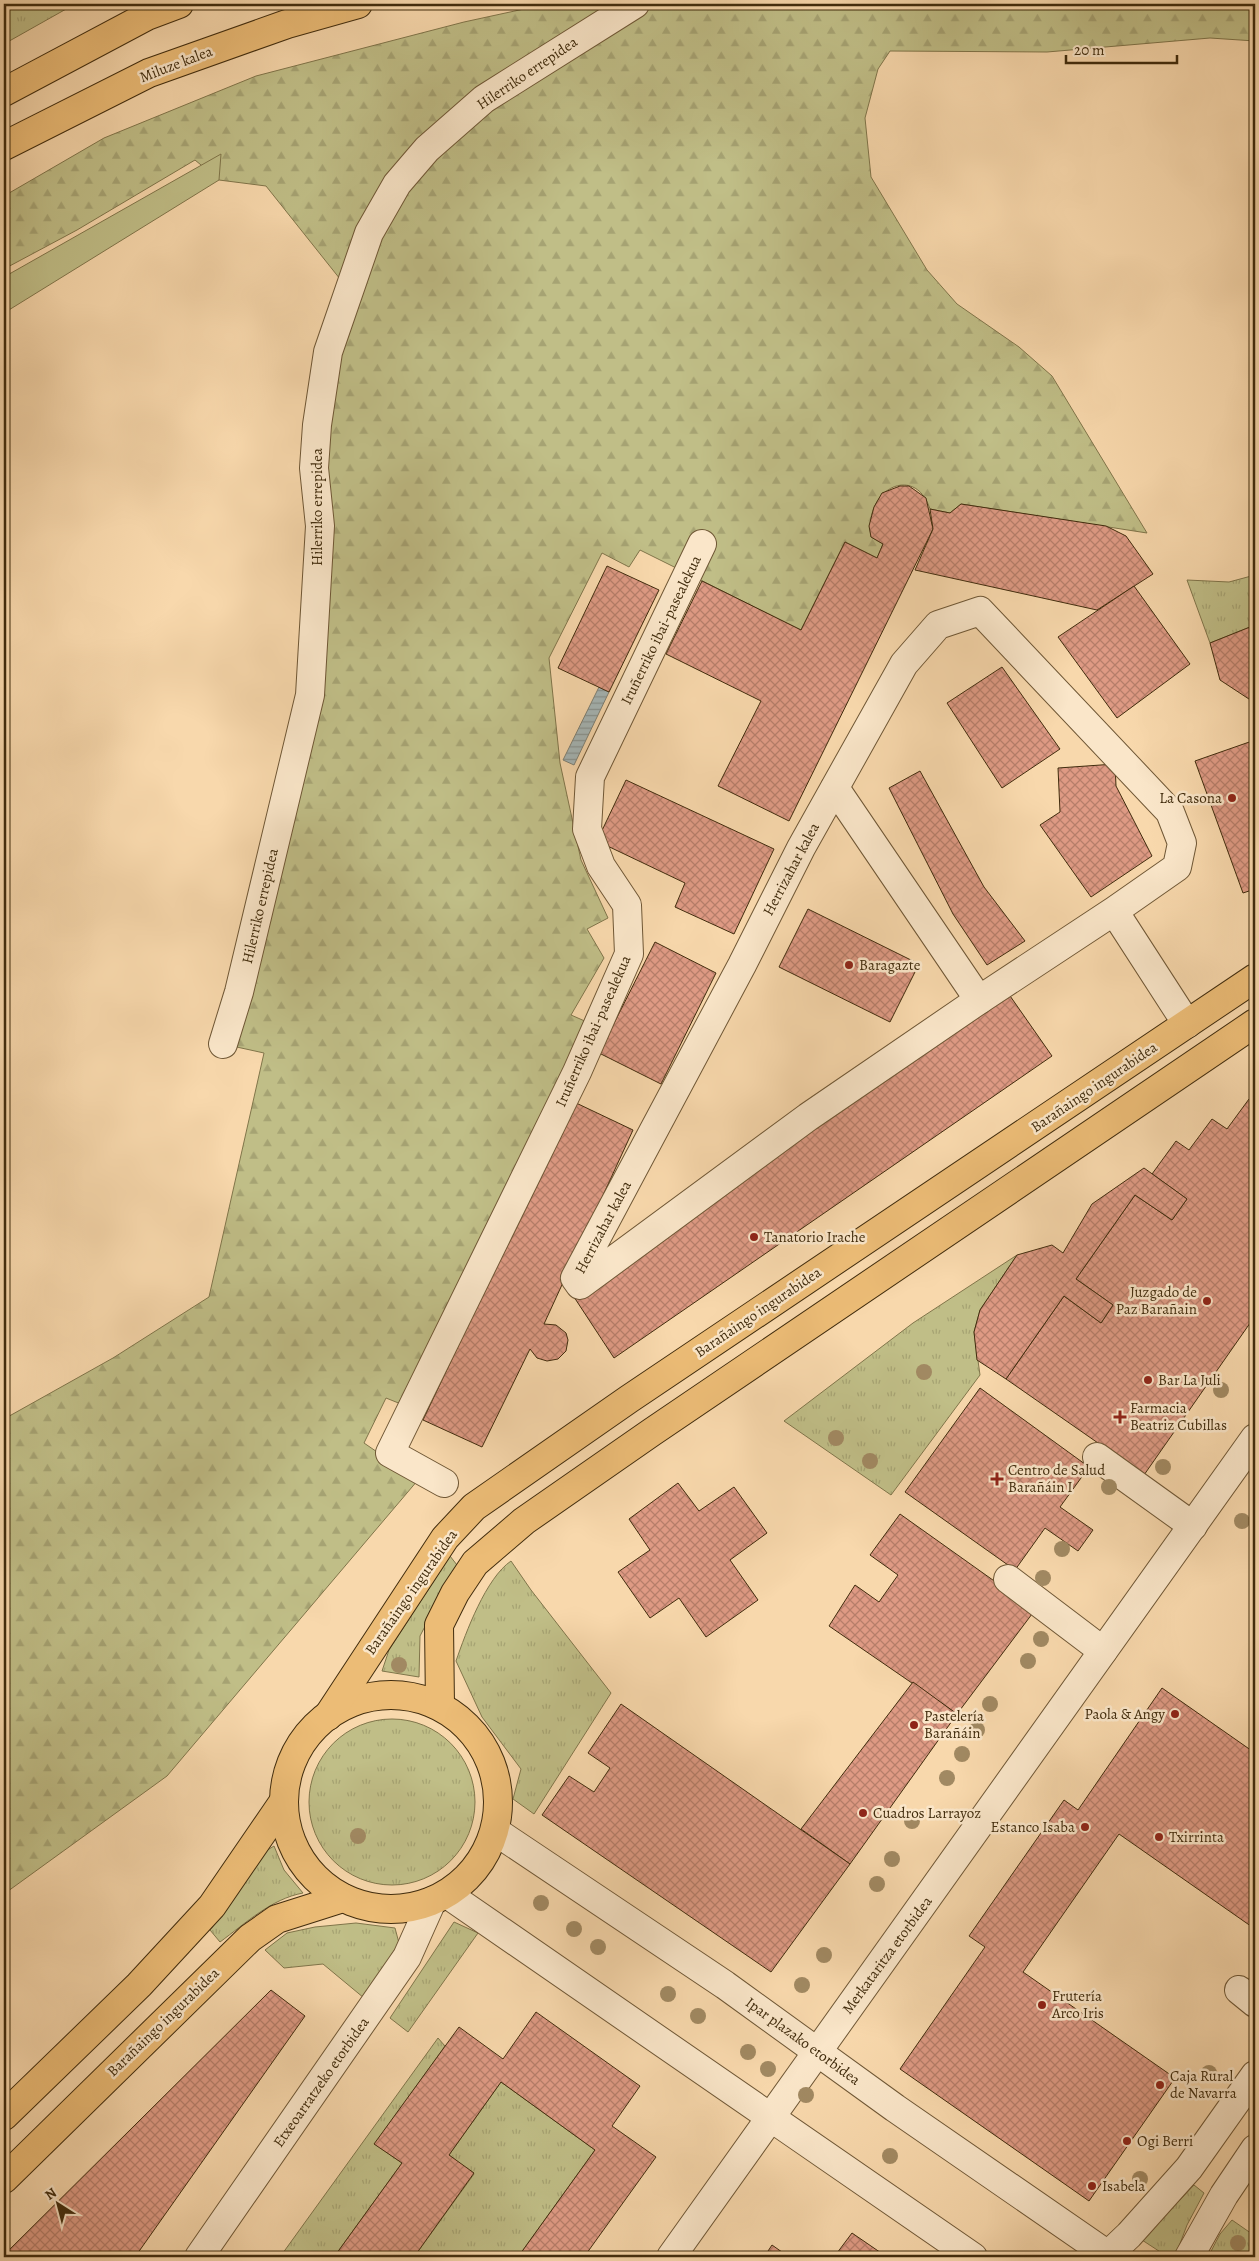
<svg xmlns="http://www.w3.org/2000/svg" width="1259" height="2261" font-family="Alegreya,serif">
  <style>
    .grass { fill: url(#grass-tufts); stroke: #80754a }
    .forest { fill: url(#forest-firs); stroke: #80754a }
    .park { fill: #c0be87; stroke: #80754a }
    .water { fill: url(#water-rules); stroke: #7d7f73 }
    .building { fill: url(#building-cross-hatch); stroke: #412c0d }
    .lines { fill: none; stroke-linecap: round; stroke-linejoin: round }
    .minor-casing { stroke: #6f5735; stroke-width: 30 }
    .major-casing { stroke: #412c0d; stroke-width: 30 }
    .minor { stroke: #fae6c9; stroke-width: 28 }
    .major { stroke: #ecbc76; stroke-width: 28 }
    .tree { fill: #a18962 }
    .poi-dot { fill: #8f2418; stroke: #fae6c9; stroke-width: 2 }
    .labels { text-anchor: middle; stroke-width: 5; stroke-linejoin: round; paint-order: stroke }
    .street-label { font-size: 15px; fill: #412c0d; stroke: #fae6c9 }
    .poi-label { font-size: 15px; fill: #412c0d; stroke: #fae6c9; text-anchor: start }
  </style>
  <defs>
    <pattern id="grass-tufts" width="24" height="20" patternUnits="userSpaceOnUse" patternTransform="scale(1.25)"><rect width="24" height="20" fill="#c0be87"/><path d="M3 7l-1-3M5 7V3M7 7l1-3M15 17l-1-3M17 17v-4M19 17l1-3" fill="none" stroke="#a6a373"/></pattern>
    <pattern id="forest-firs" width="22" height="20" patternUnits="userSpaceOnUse" patternTransform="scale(1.25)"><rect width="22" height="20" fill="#c0be87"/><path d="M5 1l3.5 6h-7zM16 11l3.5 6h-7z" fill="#a6a373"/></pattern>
    <pattern id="water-rules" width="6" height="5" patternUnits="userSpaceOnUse" patternTransform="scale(1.25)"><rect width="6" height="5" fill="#a5b6b7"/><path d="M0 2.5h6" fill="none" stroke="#889493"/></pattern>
    <pattern id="building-cross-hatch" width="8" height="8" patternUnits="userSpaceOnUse" patternTransform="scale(1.25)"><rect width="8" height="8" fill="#de9a84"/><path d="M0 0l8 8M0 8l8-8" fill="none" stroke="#b67e6a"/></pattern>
  </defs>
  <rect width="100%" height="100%" fill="#f8d8ac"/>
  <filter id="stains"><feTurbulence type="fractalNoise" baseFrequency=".004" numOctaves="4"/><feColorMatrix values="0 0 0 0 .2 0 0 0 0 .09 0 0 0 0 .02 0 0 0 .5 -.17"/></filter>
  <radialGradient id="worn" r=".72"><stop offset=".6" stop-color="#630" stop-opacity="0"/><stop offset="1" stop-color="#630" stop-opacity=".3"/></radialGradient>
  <g class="grass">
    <path d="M4,4h71l-71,40z"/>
    <path d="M1255,575v50l-45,18 -23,-63 42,2z"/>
    <path d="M1017,1255l-37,55 -6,22 6,43 -89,120 -107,-74 129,-98z"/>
    <path d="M450,1556l7,9 -37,71 -1,41 -37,-6 7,-21z"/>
    <path d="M511,1561l20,29 80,103 -77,121 -21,-15 8,-30 -39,-52 -26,-56c10,-29 30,-83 55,-100z"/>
    <circle cx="392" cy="1802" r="83"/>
    <path d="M274,1846l10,24 19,23c-32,6 -57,30 -83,49l-10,-12 23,-30 28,-46z"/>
    <path d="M454,1922l24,11 -70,99 -18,-14z"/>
    <path d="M356,1923l39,5 4,15 -35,55 -41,-34 -39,4 -19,-18 22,-17 28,-6z"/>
    <path d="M438,2038l7,8 -70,98 27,19 -68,94h-54z"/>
    <path d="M501,2082l94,68 -77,107h-104l60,-83 -25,-19z"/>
    <path d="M1194,2185l10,8 -17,32 -12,32h-7l-26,-17z"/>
    <path d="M1232,2220l23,16v21h-47l12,-23z"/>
  </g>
  <path class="forest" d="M547,4h708v37l-45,-3 -163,14 -157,-1 -12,18 -13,49 6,59 56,93 30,34 62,43 33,29 95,157 -186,-29 -11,9 -20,-4c-15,-46 -67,-20 -59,28l12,7 -6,14 -32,-16 -44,88 -161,-80 -11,17 -27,-14 -53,105 11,105 21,97 27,58 -21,11 17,29 -33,57 16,7 -186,382 -15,-6 -22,45 54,37 -251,296 -163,118v-475l109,-61 96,-61 55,-244 -41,-9 81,-324 16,-194 -16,-52 44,-185 -82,-103 -47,-6 -24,-20 -118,70 -73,39v-73l100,-58 152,-62 208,-54z"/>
  <path class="park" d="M221,154l-2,26 -215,133v-36z"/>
  <path class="water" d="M599,687l10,5 -35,73 -11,-5z"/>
  <g class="building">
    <path d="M900,486h9l17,12 7,31 -144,292 -71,-35 43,-85 -95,-47 36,-73 99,49 44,-88 32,16 6,-14 -12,-7 -2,-11 5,-19 8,-14z"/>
    <path d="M961,504l145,22 20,10 27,38 -56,36 -182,-40 18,-41 -3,-20 20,4z"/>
    <path d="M607,566l52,24 -50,102 -51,-24z"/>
    <path d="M1134,586l56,78 -73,54 -59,-81z"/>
    <path d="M1255,625v78l-35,-23 -10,-37z"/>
    <path d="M1002,667l58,82 -58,39 -55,-85z"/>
    <path d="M1255,740v149l-12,4 -48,-132z"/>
    <path d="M1115,764l1,22 36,70 -61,41 -51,-72 20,-13 -2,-44z"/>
    <path d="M920,771l64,116 41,54 -38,24 -34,-51 -64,-126z"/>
    <path d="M626,780l148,69 -40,85 -59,-27 10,-24 -88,-42z"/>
    <path d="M808,909l111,55 -29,58 -111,-55z"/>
    <path d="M655,942l61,31 -55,111 -62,-31z"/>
    <path d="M1008,993l44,63 -438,302 -40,-61z"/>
    <path d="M1249,1099l6,5v212l-111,159 -138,-96 58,-83 37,27 12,-18 -37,-26 59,-84 37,25 15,-21 -35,-25 24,-33 13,9 23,-31 15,10z"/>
    <path d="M574,1102l59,28 -89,194 12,1 10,8 2,7 -2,11 -8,8 -11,2 -10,-3 -7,-9 -48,98 -59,-27z"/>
    <path d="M1144,1168l43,31 -15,21 -37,-25 -59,84 37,26 -12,18 -37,-27 -58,83 -29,-19 -3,-28 6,-22 37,-55 35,-10 11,8 29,-49z"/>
    <path d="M980,1388l109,79 -29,40 33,23 -15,21 -33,-23 -30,42 -110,-78z"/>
    <path d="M678,1483l21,28 35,-24 33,46 -37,27 28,40 -52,37 -27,-39 -29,20 -32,-46 32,-22 -21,-31z"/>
    <path d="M900,1514l135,96 -78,104 -128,-88 26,-41 24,17 19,-27 -28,-20z"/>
    <path d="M913,1682l44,32 -107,150 -49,-35z"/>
    <path d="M1162,1688l93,65v176l-136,-95 -96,138 152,106 -86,123 -189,-132 85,-122 -16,-11 95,-136 14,10z"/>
    <path d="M621,1704l229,160 -79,108 -229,-157 27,-39 25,16 16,-24 -22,-15z"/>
    <path d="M271,1990l34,26 -170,241h-131v-2z"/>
    <path d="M536,2012l104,74 -28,40 44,31 -72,100h-66l77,-107 -94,-68 -52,73 25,18 -60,84h-80l68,-94 -28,-19 85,-117 44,32z"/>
    <path d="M852,2233l35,24h-53z"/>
    <path d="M772,2245l17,12h-25z"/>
  </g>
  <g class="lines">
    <defs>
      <g id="minor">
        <path d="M835,788l144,212"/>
        <path d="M1114,911l-135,89 -171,117 -228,168 -5,-7 167,-313 59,-117 103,-184 34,-39 42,-14 190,201 12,31 -5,24 -63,44 73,113"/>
        <path d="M223,1044l16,-52 71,-297 10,-169 -6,-58 3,-43 11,-73 41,-119 28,-49 30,-35 57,-50 151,-95"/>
        <path d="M1097,1457l96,69"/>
        <path d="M444,1483l-54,-30 187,-381 52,-118 -2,-49 -26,-39 -14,-37 3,-52 112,-233"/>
        <path d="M1008,1579l95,72"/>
        <path d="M495,1831l230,154 170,123 213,147"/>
        <path d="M447,1894l526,363"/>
        <path d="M1239,1990l16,13"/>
        <path d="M1108,2255l21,-20 60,-67 66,-93"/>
        <path d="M199,2257l208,-300 25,-56"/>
        <path d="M671,2257l584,-819"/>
        <path d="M1189,2257l35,-62 31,-46"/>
      </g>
      <g id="major">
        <path d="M4,92l143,-76 32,-12"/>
        <path d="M4,146l145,-73 138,-49 71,-20"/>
        <circle cx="391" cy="1802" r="107"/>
        <path d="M440,1706l-1,-81 16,-32 20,-30 49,-42 128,-89 603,-409"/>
        <path d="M328,1716l117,-178 29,-31 155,-108 626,-421"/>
        <path d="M4,2116l135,-131 73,-79 72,-105"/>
        <path d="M4,2179l246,-241 27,-19 66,-21"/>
      </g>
    </defs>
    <use href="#minor" class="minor-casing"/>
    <use href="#major" class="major-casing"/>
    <use href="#minor" class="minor"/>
    <use href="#major" class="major"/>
  </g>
  <g class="tree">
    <circle cx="924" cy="1372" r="8"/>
    <circle cx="1221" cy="1390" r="8"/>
    <circle cx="836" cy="1438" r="8"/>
    <circle cx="870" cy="1461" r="8"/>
    <circle cx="1163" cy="1467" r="8"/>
    <circle cx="1109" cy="1487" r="8"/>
    <circle cx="1242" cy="1521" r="8"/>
    <circle cx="1062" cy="1549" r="8"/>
    <circle cx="1043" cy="1578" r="8"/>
    <circle cx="1041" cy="1639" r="8"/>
    <circle cx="1028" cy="1661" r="8"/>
    <circle cx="399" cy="1665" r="8"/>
    <circle cx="990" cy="1704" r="8"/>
    <circle cx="977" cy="1730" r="8"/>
    <circle cx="962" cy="1754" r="8"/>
    <circle cx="947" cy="1778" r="8"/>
    <circle cx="912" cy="1821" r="8"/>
    <circle cx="358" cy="1836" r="8"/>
    <circle cx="892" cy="1859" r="8"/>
    <circle cx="877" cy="1884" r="8"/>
    <circle cx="541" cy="1903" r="8"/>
    <circle cx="574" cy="1929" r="8"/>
    <circle cx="598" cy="1947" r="8"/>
    <circle cx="824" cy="1955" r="8"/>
    <circle cx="802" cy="1985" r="8"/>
    <circle cx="668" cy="1994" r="8"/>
    <circle cx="698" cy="2016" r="8"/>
    <circle cx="748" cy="2052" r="8"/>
    <circle cx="768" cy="2069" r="8"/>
    <circle cx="1209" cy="2073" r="8"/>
    <circle cx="806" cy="2095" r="8"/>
    <circle cx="890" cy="2156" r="8"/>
    <circle cx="1140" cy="2179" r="8"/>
    <circle cx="1238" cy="2243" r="8"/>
  </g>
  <g class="poi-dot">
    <circle cx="1232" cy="798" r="5"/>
    <circle cx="849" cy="965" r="5"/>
    <circle cx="754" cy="1237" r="5"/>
    <circle cx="1207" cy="1301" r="5"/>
    <circle cx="1148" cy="1380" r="5"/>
    <path d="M1117.5 1409.5h5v5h5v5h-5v5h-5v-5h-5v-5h5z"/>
    <path d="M994.5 1471.5h5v5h5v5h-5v5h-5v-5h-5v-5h5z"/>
    <circle cx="1175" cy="1714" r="5"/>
    <circle cx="914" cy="1725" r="5"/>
    <circle cx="863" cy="1813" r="5"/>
    <circle cx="1085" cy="1827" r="5"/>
    <circle cx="1159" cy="1837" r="5"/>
    <circle cx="1042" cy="2005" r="5"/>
    <circle cx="1160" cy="2085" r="5"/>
    <circle cx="1127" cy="2141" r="5"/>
    <circle cx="1092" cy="2186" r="5"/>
  </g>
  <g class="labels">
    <g class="street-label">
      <text transform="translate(176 64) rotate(-21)" y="5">Miluze kalea</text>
      <text transform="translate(527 73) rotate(-34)" y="5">Hilerriko errepidea</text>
      <text transform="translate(317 507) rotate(-90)" y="5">Hilerriko errepidea</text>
      <text transform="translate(661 630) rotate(-64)" y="5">Iruñerriko ibai-pasealekua</text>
      <text transform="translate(791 869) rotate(-62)" y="5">Herrizahar kalea</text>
      <text transform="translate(260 906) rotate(-77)" y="5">Hilerriko errepidea</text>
      <text transform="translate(593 1031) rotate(-66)" y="5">Iruñerriko ibai-pasealekua</text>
      <text transform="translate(1094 1087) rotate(-34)" y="5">Barañaingo ingurabidea</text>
      <text transform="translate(603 1227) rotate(-62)" y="5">Herrizahar kalea</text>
      <text transform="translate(758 1312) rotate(-34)" y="5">Barañaingo ingurabidea</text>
      <text transform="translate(411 1592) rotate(-55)" y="5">Barañaingo ingurabidea</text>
      <text transform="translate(887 1955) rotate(-54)" y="5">Merkataritza etorbidea</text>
      <text transform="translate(163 2022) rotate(-44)" y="5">Barañaingo ingurabidea</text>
      <text transform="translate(803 2041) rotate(36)" y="5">Ipar plazako etorbidea</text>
      <text transform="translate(321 2082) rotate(-55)" y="5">Etxeoarratzeko etorbidea</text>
    </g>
    <g class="poi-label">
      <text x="1222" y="803" text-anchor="end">La Casona</text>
      <text x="859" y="970">Baragazte</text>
      <text x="764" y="1242">Tanatorio Irache</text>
      <text x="1197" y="1297" text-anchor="end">Juzgado de<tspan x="1197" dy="17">Paz Barañain</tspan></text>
      <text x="1158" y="1385">Bar La Juli</text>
      <text x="1130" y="1413">Farmacia<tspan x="1130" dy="17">Beatriz Cubillas</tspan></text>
      <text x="1008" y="1475">Centro de Salud<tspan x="1008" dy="17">Barañáin I</tspan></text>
      <text x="1165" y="1719" text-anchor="end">Paola &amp; Angy</text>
      <text x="924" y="1721">Pastelería<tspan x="924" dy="17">Barañáin</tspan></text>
      <text x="873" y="1818">Cuadros Larrayoz</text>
      <text x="1075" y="1832" text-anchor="end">Estanco Isaba</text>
      <text x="1169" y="1842">Txirrinta</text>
      <text x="1052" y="2001">Frutería<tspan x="1052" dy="17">Arco Iris</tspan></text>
      <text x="1170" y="2081">Caja Rural<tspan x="1170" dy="17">de Navarra</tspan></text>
      <text x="1137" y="2146">Ogi Berri</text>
      <text x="1102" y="2191">Isabela</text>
    </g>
  </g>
  <rect width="1259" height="2261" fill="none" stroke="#f8d8ac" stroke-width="20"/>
  <rect x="5" y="5" width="1249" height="2251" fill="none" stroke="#412c0d" stroke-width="2.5"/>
  <rect x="10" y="10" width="1239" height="2241" fill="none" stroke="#412c0d"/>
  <g transform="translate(58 2204) rotate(324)" stroke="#fae6c9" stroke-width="4" paint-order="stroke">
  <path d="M0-4L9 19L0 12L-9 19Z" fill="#412c0d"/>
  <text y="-8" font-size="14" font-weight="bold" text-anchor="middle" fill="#412c0d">N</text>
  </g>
  <path d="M1066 55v8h111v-8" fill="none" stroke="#412c0d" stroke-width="2.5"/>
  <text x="1074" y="55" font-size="15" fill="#412c0d" stroke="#fae6c9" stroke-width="4" paint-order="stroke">20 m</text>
  <rect width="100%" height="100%" filter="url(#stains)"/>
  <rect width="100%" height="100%" fill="url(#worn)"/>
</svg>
